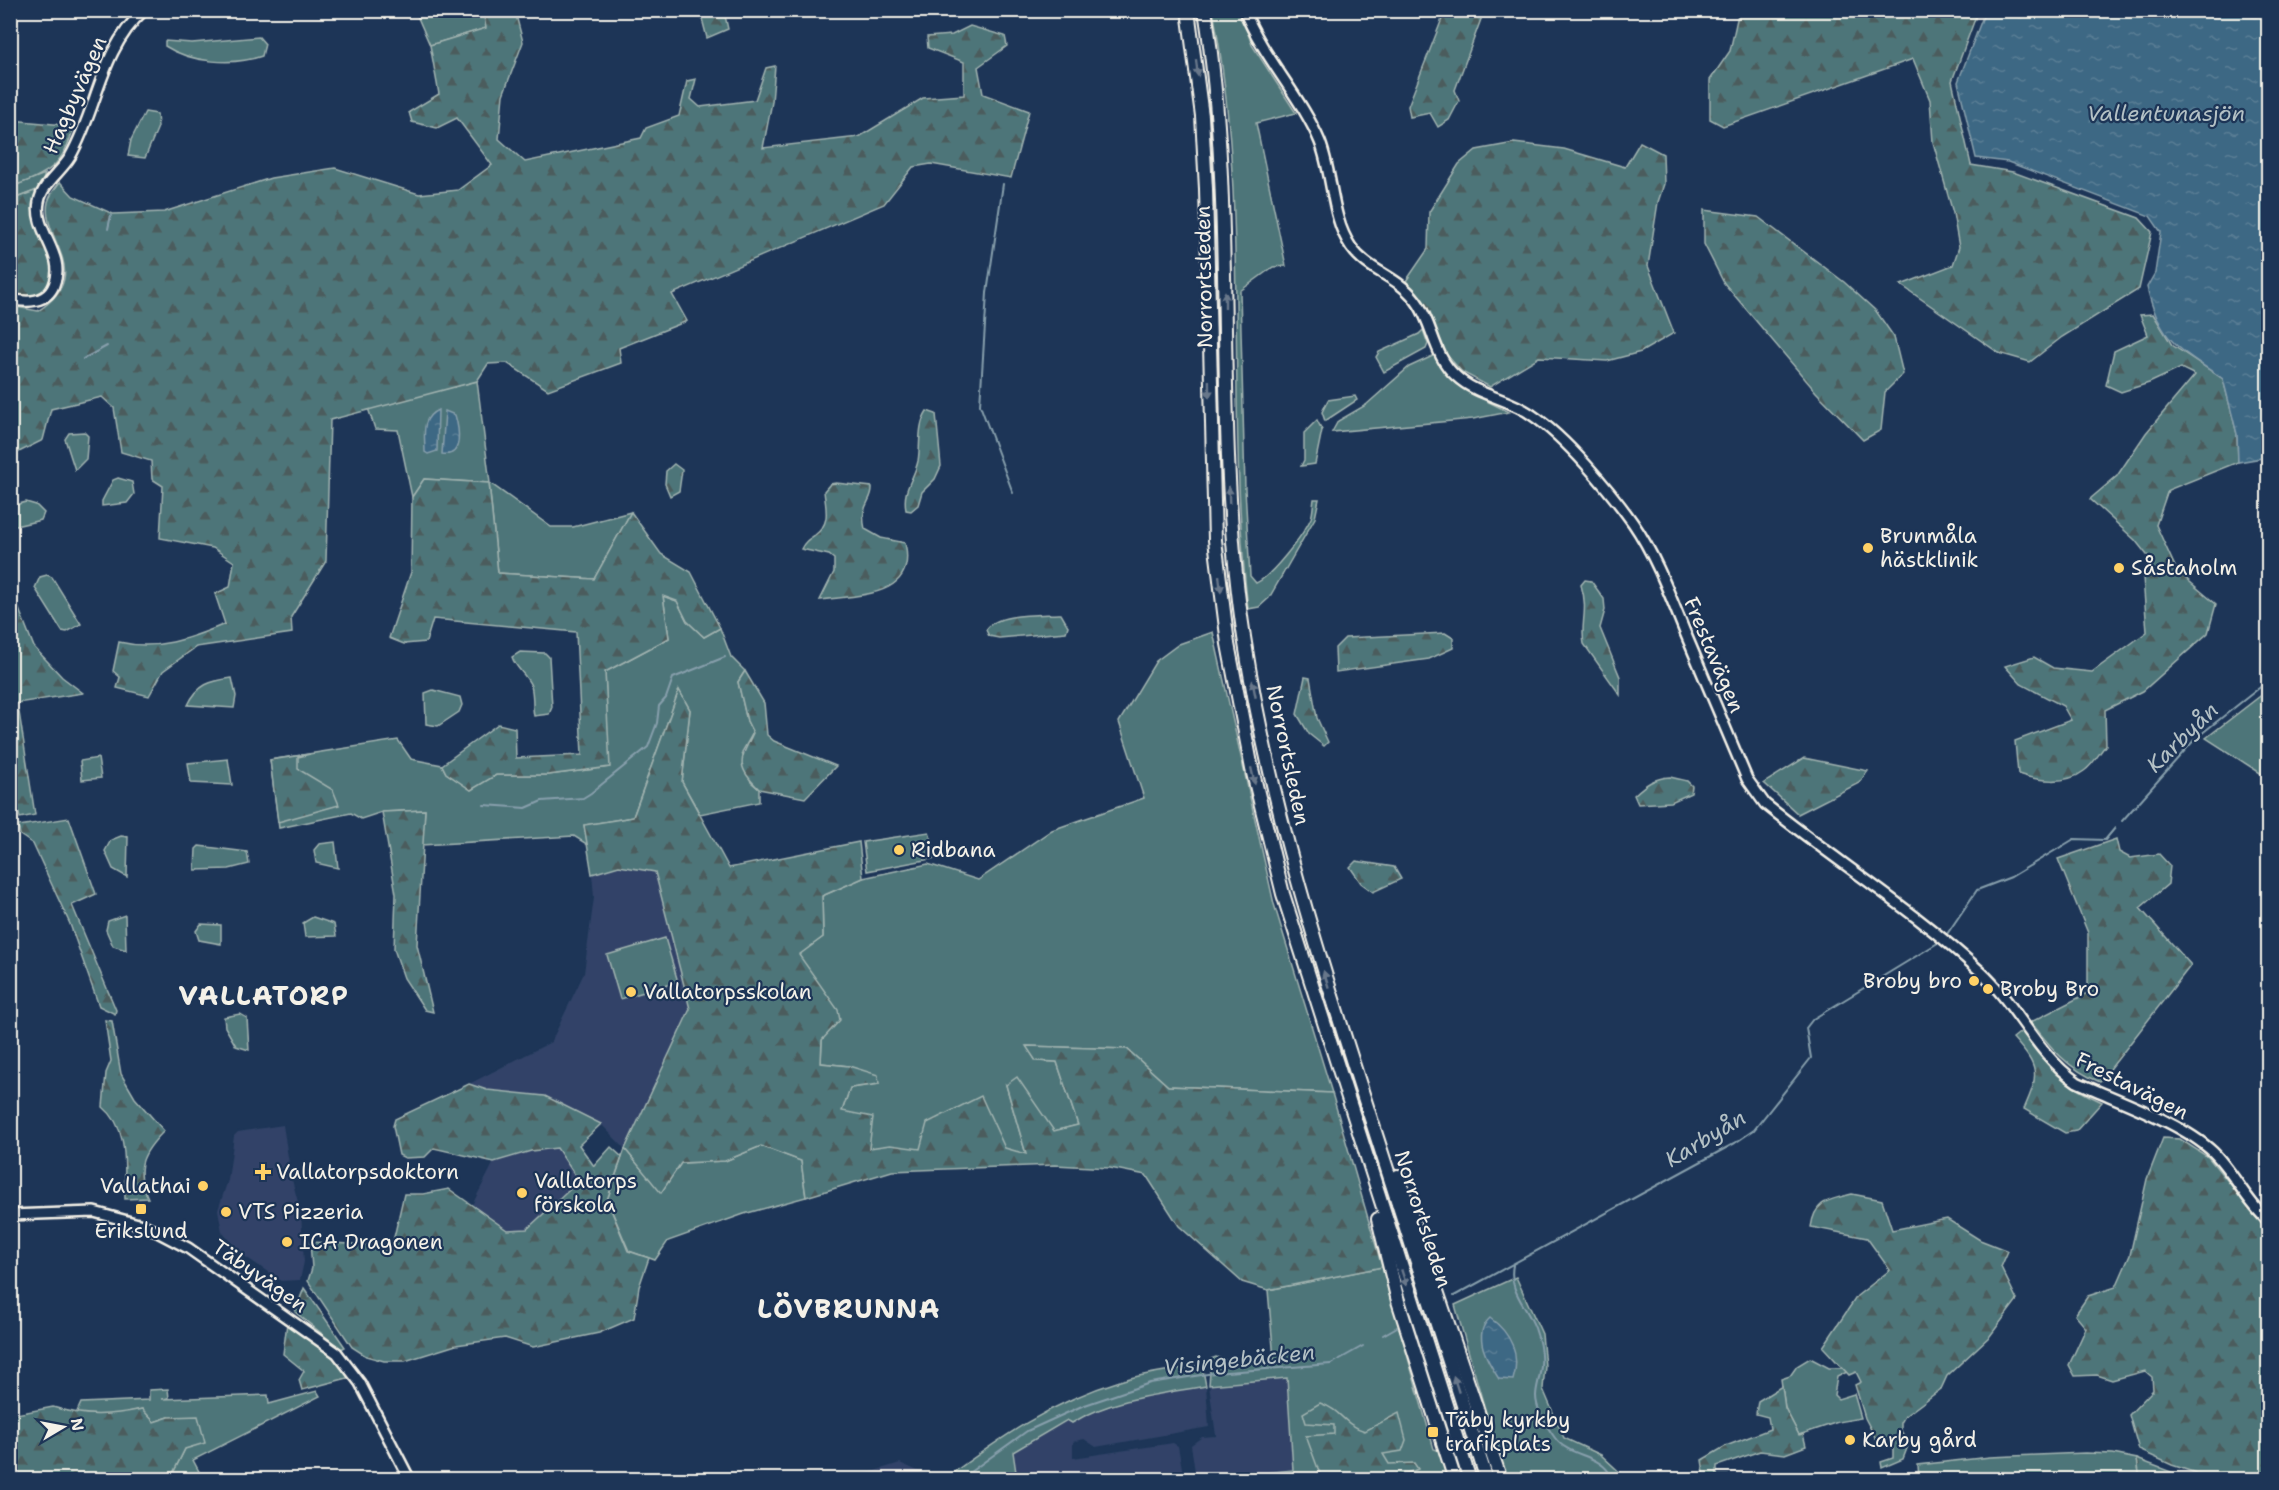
<svg xmlns="http://www.w3.org/2000/svg" width="2279" height="1490" font-family="'Shantell Sans',sans-serif">
  <style>
    .built { fill: #304367 }
    .green { fill: #4e7579; stroke: #a1b3b0; stroke-width: 1.5 }
    .forest { fill: url(#forest-firs); stroke: #a1b3b0; stroke-width: 1.5 }
    .water { fill: url(#water-ripples); stroke: #879fac; stroke-width: 1.5 }
    .lines { fill: none; stroke-linecap: round; stroke-linejoin: round }
    .stream { stroke: #879fac; stroke-width: 2 }
    .secondary-casing { stroke: #f4f1e8; stroke-width: 14 }
    .highway-casing { stroke: #f4f1e8; stroke-width: 16 }
    .secondary { stroke: #1d3557; stroke-width: 9 }
    .highway { stroke: #1d3557; stroke-width: 12 }
    .oneway { fill: #68778a }
    .poi-dot { fill: #ffd166; stroke: #1d3557; stroke-width: 2 }
    .labels { text-anchor: middle; stroke-width: 4.5; stroke-linejoin: round; paint-order: stroke }
    .street-label { font-size: 21px; fill: #f4f1e8; stroke: #1d3557 }
    .poi-label { font-size: 21px; fill: #f4f1e8; stroke: #1d3557; text-anchor: start }
    .water-label { font-size: 22px; font-style: italic; fill: #b4c1c5; stroke: #1d3557 }
    .district-label { font-size: 27px; font-weight: bold; letter-spacing: 1.5px; fill: #f4f1e8; stroke: #1d3557 }
  </style>
  <defs>
    <pattern id="forest-firs" width="22" height="20" patternUnits="userSpaceOnUse" patternTransform="scale(1.5)"><rect width="22" height="20" fill="#4e7579"/><path d="M5 1l3.5 6h-7zM16 11l3.5 6h-7z" fill="#4b5c5d"/></pattern>
    <pattern id="water-ripples" width="26" height="14" patternUnits="userSpaceOnUse" patternTransform="scale(1.5)"><rect width="26" height="14" fill="#3e6884"/><path d="M2 4q2-2 4 0t4 0M15 11q2-2 4 0t4 0" fill="none" stroke="#5a7e95"/></pattern>
  </defs>
  <rect width="100%" height="100%" fill="#1d3557"/>
  <filter id="ink" filterUnits="userSpaceOnUse"><feTurbulence type="fractalNoise" baseFrequency=".0167" numOctaves="2"/><feDisplacementMap in="SourceGraphic" scale="12" xChannelSelector="R" yChannelSelector="G"/><feConvolveMatrix kernelMatrix="1 2 1 2 8 2 1 2 1" color-interpolation-filters="sRGB"/></filter>
  <g filter="url(#ink)">
    <g class="built">
      <path d="M619,866l36,6 36,137 -66,140 -24,-25 -132,-40 82,-42 33,-69 10,-76 -2,-23z"/>
      <path d="M283,1125l8,51 10,37 3,49 -4,18 -19,1 -41,-28 -18,-21 -4,-22 10,-30 6,-44 4,-4z"/>
      <path d="M557,1148l22,33 -52,48 -20,1 -35,-25 22,-43 37,-11z"/>
      <path d="M1287,1377l6,93 -97,9 -5,-34 11,-8 14,-1 -7,-51z"/>
      <path d="M1206,1386l3,41 -113,20 -12,-8 -11,3v16l100,-15 5,3 6,33h-167l-4,-27 54,-32 5,3 11,-7 57,-19z"/>
      <path d="M900,1463l29,13 -1,3h-79z"/>
    </g>
    <g class="green">
      <path d="M415,11h68l4,17 -57,17z"/>
      <path d="M1213,11h27l12,34 44,68 -40,10 30,143 -13,1 -33,24 5,198 5,87 6,7c15,-6 48,-49 55,-65 2,-5 2,-13 3,-19h5l-4,19 -46,80 -10,9 -11,2c-23,-199 3,-401 -35,-598z"/>
      <path d="M259,37l6,7 -3,12c-29,10 -71,7 -97,-10v-5l27,2z"/>
      <path d="M145,112l12,2 1,13 -13,31 -17,-2 3,-16z"/>
      <path d="M45,174l-5,15 -29,11v-13z"/>
      <path d="M1423,330l5,14 -2,5 -42,23 -8,-15 3,-5 40,-18z"/>
      <path d="M1435,355c21,34 40,40 74,57l-36,7 -141,13 6,-11 28,-16 43,-38z"/>
      <path d="M477,381l13,102 61,44h22l58,-15 -37,67 -96,-6 -9,-90 -65,-4 -12,18 -14,-67 -23,-1 -7,-21z"/>
      <path d="M1355,396l2,4 -32,21 -3,-9 6,-12z"/>
      <path d="M1317,420l5,10 -7,34 -14,2 3,-6v-27z"/>
      <path d="M84,432l4,4 -2,23 -11,11 -10,-31 4,-6z"/>
      <path d="M118,478l14,4 2,12 -7,9 -25,3v-5l11,-21z"/>
      <path d="M26,502l10,3 8,8 -3,7 -30,7v-21z"/>
      <path d="M47,575l5,2 29,47 -14,8 -5,-1 -27,-43 5,-11z"/>
      <path d="M663,596l14,5 10,20 17,16 16,-9 11,29 14,14 -7,11 9,39 6,12 -11,19 9,30 8,7v13l-59,12 -18,-32 8,-72 -11,-20 -46,127 -49,8 4,20 -14,-9 -152,9 3,-35 -43,2 -21,7 -10,-6 -72,15 -9,-68 128,-20 13,19 31,6 4,8 25,16 25,-14h52l61,-8 -4,-95 64,-34z"/>
      <path d="M1213,632l61,272 58,189 -164,-7 -41,-37 -100,-3 9,15 21,1 21,63 -24,6 -48,-46 20,69c-33,-9 -67,-5 -101,-5 -20,0 -36,-3 -56,-1l-27,-37 8,-23 29,-4 -30,-18 -28,-3 1,-23 -23,-86 24,-17 -1,-41 41,-18 65,-14 50,16 74,-50 92,-32 -25,-76 37,-61 23,-17z"/>
      <path d="M520,652l25,1 4,4 3,50 -3,7 -15,2c-2,-10 0,-20 -3,-30 -5,-12 -15,-17 -19,-29z"/>
      <path d="M232,678l4,18 -2,12 -46,-3c10,-21 22,-24 44,-27z"/>
      <path d="M433,690l27,7 2,8 -3,7 -21,14 -12,-2 -1,-31z"/>
      <path d="M2268,690v88l-62,-40z"/>
      <path d="M98,758l3,20 -19,2 -2,-19z"/>
      <path d="M228,759l4,26 -41,-2 -3,-20z"/>
      <path d="M929,832l7,26 -69,13 -4,-29z"/>
      <path d="M121,836l7,1 -1,40 -14,-8 -8,-18 6,-11z"/>
      <path d="M335,842l3,26 -22,-5 -2,-13 5,-6z"/>
      <path d="M199,846l48,6 2,12 -20,5 -34,1 1,-21z"/>
      <path d="M125,915l1,35 -13,-4 -7,-16 2,-9z"/>
      <path d="M313,917l21,7 2,12 -31,1 -2,-14z"/>
      <path d="M201,924l20,1v19l-22,-4 -3,-9z"/>
      <path d="M665,938l13,44 -58,17 -13,-44z"/>
      <path d="M240,1014l7,4 2,32 -13,-4 -11,-19 -1,-10z"/>
      <path d="M761,1146l40,15 5,36 -62,17 -76,27 -13,19 -26,-9 -22,-51 18,-51 36,43 20,-29 44,-2z"/>
      <path d="M1382,1267l52,182 6,2 12,28h-241l82,-9 -6,-92 -78,7 2,-26 5,-2 18,6 40,-4 -6,-69z"/>
      <path d="M1516,1277l26,57 3,32 -2,23 21,49 37,17 26,24h-122l-50,-174z"/>
      <path d="M1810,1358l19,10h15l3,4 -10,5 -3,18 4,4 16,-5 7,24 -23,4 -39,13 -14,-27 -4,-29 9,-3 7,-10z"/>
      <path d="M1202,1365l4,21c-45,8 -95,13 -134,37l-5,-3 -54,32 4,27 -74,1c57,-42 108,-78 177,-99 26,-8 55,-11 82,-16z"/>
      <path d="M168,1389l1,9 -7,1 106,-4 1,9 48,-13 3,5 -127,64 10,19h-33l15,-30 -16,-32 -15,5 -12,-13 -30,7 -36,-2 5,-11 68,-3v-10z"/>
      <path d="M2085,1453l28,1 24,5 3,20h-221l-1,-14 72,-8z"/>
    </g>
    <g class="forest">
      <path d="M1739,10l236,1 1,5 -24,65 19,84 42,7 126,46 13,14 -13,57 -77,48 -32,25 -31,-9 -98,-68 52,-20 6,-18 -6,-34 -20,-71 -3,-42 -17,-41 -190,67 -13,-7v-39l20,-29z"/>
      <path d="M483,11h36l-2,8 6,23 -20,53 -4,44 26,23 116,-24 5,-10 33,-12 8,-35 9,-2 -5,20 9,8 55,-7 11,-32 9,-2 -3,36 -9,46 96,-11 64,-39 41,-3v-33l-36,-14 -1,-11 25,-2 18,-9 35,10 2,10 -29,21 5,27 46,17 -18,67 -80,-14 -18,3 -29,37 -212,90 15,27 -68,27 2,15 -73,27 -41,-27 -19,1 -11,17 -147,39 -4,141 -35,56 1,16 -96,14 -33,24 -14,25 -32,-8 3,-11 -7,-6 6,-29c38,9 70,-3 106,-18l-10,-30 15,-7 4,-25 -21,-14 -53,-10 3,-52 -11,-7 -1,-18 -30,-9 -7,-44 -12,-11 -51,12 -8,31 -32,16v-150l27,5c58,-38 2,-72 10,-109 2,-7 7,-14 12,-20l13,14 40,18 51,-2 107,-34 64,-10 84,26 39,-4 34,-25 -35,-47 -20,10 -25,-6 -3,-10 30,-18 -9,-49 56,-17z"/>
      <path d="M700,11h24l4,18 -21,9z"/>
      <path d="M1434,11h50l-29,79 4,11 -10,19 -11,7 -8,-14 -20,4 -2,-11 34,-87z"/>
      <path d="M11,120l63,6c-11,41 -25,47 -63,61z"/>
      <path d="M1640,142l23,12 1,30 -6,18 -10,64 26,67 -33,19 -34,9 -68,-4 -49,30 -28,-15 -16,-18 -19,-45 -21,-28 22,-32 1,-37 30,-48 17,-14 38,-7 50,6 61,18z"/>
      <path d="M40,189c-1,10 -4,23 -3,33 0,13 9,24 13,36 12,32 -13,42 -39,37v-95z"/>
      <path d="M1704,210l54,7 86,65 32,29 18,26 9,37 -18,18 -4,38 -18,10 -47,-48 -92,-109 -20,-39z"/>
      <path d="M2153,314l19,31 51,34 14,55 1,28 -70,28 -12,35 21,46 39,33 -8,29 -65,58 -38,19 1,35c-7,8 -13,20 -22,26 -18,14 -46,10 -66,3l-3,-33 56,-21 -8,-14 -42,-22 -16,-18 29,-9 19,11 39,4 55,-40 -4,-55 8,-17 -16,-20 -45,-41 27,-23 29,-43 49,-58 -14,-7 -32,15 -28,9 -15,-7 8,-34 34,-16 -8,-20z"/>
      <path d="M927,411l9,3 5,52 -6,13 -13,13 -4,13 -7,6 -5,-1c-4,-21 8,-30 12,-49 3,-17 -1,-35 9,-50z"/>
      <path d="M674,464l8,6 -3,21 -9,5 -5,-12 1,-13z"/>
      <path d="M424,479l65,4 9,90 96,6 37,-67 30,42 30,18 29,56 -16,9 -17,-16 -10,-20 -14,-5 6,42 -64,34 5,95 -62,8h-52l-25,15 -25,-17 -4,-8 56,-41 17,4 1,30 66,-3 -6,-123 -143,-13 -7,23 -22,2 -15,-6 22,-66 1,-75z"/>
      <path d="M836,483l36,4c1,15 -13,17 -7,42l16,9 24,5c13,55 -48,52 -85,57l14,-28v-13l-5,-4 -28,-6c3,-7 8,-10 14,-14 16,-12 11,-25 9,-44l6,-7z"/>
      <path d="M1585,580l6,1 13,18 1,11 -5,18 20,49v18l-36,-51c-4,-22 5,-33 -3,-59z"/>
      <path d="M11,589l23,58 28,30 21,16 -72,11z"/>
      <path d="M1058,614h3l7,12 -2,6 -67,6 -10,-2 -3,-6c9,-17 53,-15 72,-16z"/>
      <path d="M1445,633l8,5v10l-24,11 -93,13 -1,-24 10,-10z"/>
      <path d="M745,671l19,32 3,32 7,6 62,25 -31,32 -46,-9c-25,-24 -18,-30 -6,-56l-6,-12 -9,-39z"/>
      <path d="M1305,677l5,1 7,40 11,24 -4,4 -15,-12 -12,-20z"/>
      <path d="M679,690l11,20 -8,72 47,86 130,-26 4,36 -41,18 1,41 -24,18 39,55 2,10 -18,20 -1,23 28,3 29,9 1,9 -29,4 -8,23 31,6 -4,31 21,-3 30,4 7,-26 54,-27 24,52 21,6 -20,-69 11,-8 37,54 24,-6 -21,-63 -21,-1 -10,-15 101,3 41,37 164,7 50,174 -114,23 -26,-8 -63,-56 -33,-51 -36,-7 -55,-3 -163,6 -86,26 -5,-36 -40,-15 -36,15 -44,2 -20,30 -36,-44 65,-140 -35,-137 -36,-6 -27,8 -8,-49 49,-8z"/>
      <path d="M19,712l16,103 -15,3 -9,-30v-74z"/>
      <path d="M310,754l-12,3v12l35,21 6,15 -61,17 -8,-62z"/>
      <path d="M1804,758l64,13 -9,12 -61,31 -34,-31z"/>
      <path d="M1670,777l17,4 5,5 -1,7 -20,9 -33,2 -4,-9c12,-11 20,-17 36,-18z"/>
      <path d="M425,810l-8,135 16,67 -8,-2 -21,-32 -10,-29 2,-55 -14,-82z"/>
      <path d="M69,818l27,76 -24,11 44,105 -1,4 -16,-8 -29,-82 -37,-80 -13,-9 -2,-9z"/>
      <path d="M2116,839l3,13 11,6 29,-4 11,12 -2,18 -28,24 51,57 -91,117c-32,-13 -49,-34 -69,-60l57,-29v-60l-30,-74z"/>
      <path d="M1356,861l38,6 7,12 -28,13 -12,-9 -11,-16z"/>
      <path d="M105,1020l7,1 9,53 14,24 29,33c-22,22 -30,38 -16,67l-23,1c-1,-32 5,-70 -22,-92l3,-34 5,-12z"/>
      <path d="M2023,1030c26,38 35,52 79,72l-26,29 -11,2 -41,-24c16,-36 15,-42 -11,-71z"/>
      <path d="M469,1084l18,6 58,6 56,28 -22,21 15,21 17,-19 11,10 -15,43 21,51 21,7 -10,29 -5,31 -35,15 -66,14 -28,-9 -49,7 -51,16h-21l-18,-5 -14,-9 -44,-66 4,-13 -2,-26 82,4 12,-52h19l26,-5 58,41 20,-1 52,-48 -22,-33 -26,3 -37,11 -60,-14 -9,9 -20,1 -6,-3 -6,-29 2,-7z"/>
      <path d="M2163,1138l17,1 28,18 60,73v249h-54l-42,-14 -33,-15 -10,-35 24,-25 -1,-13 -7,-6 -33,9 -15,-5 -22,1 -6,-11 17,-37 -11,-13 13,-19 28,-9 14,-32 17,-76z"/>
      <path d="M1852,1194l30,6 10,30 55,-11 33,21 28,11 -7,16 16,33 -27,36 -43,40 -6,13 -36,27 -4,7v8l8,12 -6,16 -21,9 -1,-6 12,-4v-19h-17l-11,-21 -10,-33 6,-3 -5,-10 -7,3 -26,-28 34,-51 33,-26 -23,-32 -56,-11c4,-27 18,-27 41,-33z"/>
      <path d="M304,1288l41,59 -4,2 -46,-37z"/>
      <path d="M287,1323l48,34 16,20 -49,13 -3,-10 5,-9 -21,-17z"/>
      <path d="M1782,1386l3,22 14,27 4,-1 3,12 -21,8 -25,-3 -43,15v10h11v3h-23l-3,-19 24,-14 44,-17 -2,-12 -12,-3 2,-13z"/>
      <path d="M1320,1403c23,8 22,21 45,28l34,-18 7,27 -4,11 -19,3 6,10 25,-1 4,6c-22,10 -77,15 -98,5l-14,-38 28,-2v-9l-28,-2 -3,-10z"/>
      <path d="M53,1407c31,10 57,9 89,2l12,13 15,-5 29,-1 7,27 -20,6 -15,30h-159v-64z"/>
      <path d="M2137,1459l52,20h-49z"/>
    </g>
    <g class="water">
      <path d="M1985,11h283v446l-30,5 -1,-28 -14,-55c-44,-31 -63,-36 -76,-92l8,-14 6,-41 -11,-16 -142,-54 -32,-4 -18,-76z"/>
      <path d="M438,410l-1,41 -9,3 -3,-2c0,-16 -5,-34 13,-42z"/>
      <path d="M445,411l10,4c4,13 9,43 -13,39z"/>
      <path d="M1490,1318c21,15 31,37 23,62l-14,-1c-11,-17 -28,-44 -9,-61z"/>
    </g>
    <g class="lines">
      <g class="stream">
        <path d="M1003,184l-16,109 -7,112 33,88"/>
        <path d="M108,229l3,-14"/>
        <path d="M83,359l24,-13"/>
        <path d="M484,805l42,3 16,-7 41,-3 8,-5 57,-46 9,-24 2,-17 7,-8 7,-20 52,-21"/>
        <path d="M2122,821l74,-83 72,-57"/>
        <path d="M1945,937l32,-47 34,-13 63,-38 31,1 10,-12"/>
        <path d="M1513,1265c-5,26 13,40 22,63 5,14 8,31 5,45 -1,7 -4,16 -4,23 0,14 11,31 19,42 13,18 41,16 53,33"/>
        <path d="M1454,1296l281,-153 19,-13 57,-72 -5,-30 7,-9 128,-78"/>
        <path d="M1383,1335l14,-8"/>
        <path d="M959,1480l68,-49 55,-25 68,-23 64,-10 117,-9 32,-18"/>
      </g>
      <defs>
        <g id="secondary">
          <path d="M1244,10c20,49 57,86 76,132 13,33 11,76 31,105 18,26 50,29 68,58 14,22 16,53 37,71 21,20 53,22 76,39 34,23 77,74 101,108 22,32 36,70 51,107 21,50 42,99 63,149l18,25c71,57 149,106 216,168 36,33 55,82 96,110 39,18 106,41 136,70 21,21 33,49 55,69"/>
          <path d="M10,299c17,4 37,4 44,-14 13,-30 -21,-54 -15,-83 3,-18 22,-30 31,-45 29,-51 29,-105 74,-147"/>
          <path d="M10,1215l84,-3 52,14 42,22 149,105 23,30 50,97"/>
        </g>
        <g id="highway">
          <path d="M1188,10l14,106 4,73 9,351 13,104 24,125 31,125 187,586"/>
          <path d="M1205,10c33,208 7,419 39,627 25,165 76,324 127,482 39,120 77,241 116,361"/>
          <path d="M1398,1176l103,304"/>
          <path d="M1378,1219l20,82 57,179"/>
        </g>
      </defs>
      <use href="#secondary" class="secondary-casing"/>
      <use href="#highway" class="highway-casing"/>
      <use href="#secondary" class="secondary"/>
      <use href="#highway" class="highway"/>
    </g>
    <defs><path id="oneway-solid" d="M-6-.8H1V-3.2L6.5 0L1 3.2V.8H-6Z" transform="scale(1.5)"/></defs>
    <g class="oneway">
      <use href="#oneway-solid" transform="translate(1197 68) rotate(83)"/>
      <use href="#oneway-solid" transform="translate(1225 300) rotate(-90)"/>
      <use href="#oneway-solid" transform="translate(1209 389) rotate(89)"/>
      <use href="#oneway-solid" transform="translate(1229 495) rotate(-92)"/>
      <use href="#oneway-solid" transform="translate(1220 584) rotate(84)"/>
      <use href="#oneway-solid" transform="translate(1254 689) rotate(-101)"/>
      <use href="#oneway-solid" transform="translate(1253 776) rotate(77)"/>
      <use href="#oneway-solid" transform="translate(1326 979) rotate(-107)"/>
      <use href="#oneway-solid" transform="translate(1404 1278) rotate(72)"/>
      <use href="#oneway-solid" transform="translate(1456 1384) rotate(-108)"/>
    </g>
  </g>
  <g class="poi-dot">
    <circle cx="1868" cy="548" r="6"/>
    <circle cx="2119" cy="568" r="6"/>
    <circle cx="899" cy="850" r="6"/>
    <circle cx="1974" cy="981" r="6"/>
    <circle cx="1988" cy="989" r="6"/>
    <circle cx="631" cy="992" r="6"/>
    <path d="M260 1163h6v6h6v6h-6v6h-6v-6h-6v-6h6z"/>
    <circle cx="203" cy="1186" r="6"/>
    <circle cx="522" cy="1193" r="6"/>
    <rect x="135" y="1203" width="12" height="12" rx="3"/>
    <circle cx="226" cy="1212" r="6"/>
    <circle cx="287" cy="1242" r="6"/>
    <rect x="1427" y="1426" width="12" height="12" rx="3"/>
    <circle cx="1850" cy="1440" r="6"/>
  </g>
  <g class="labels">
    <g class="street-label">
      <text transform="translate(75 95) rotate(-66)" y="7">Hagbyvägen</text>
      <text transform="translate(1204 277) rotate(-91)" y="7">Norrortsleden</text>
      <text transform="translate(1714 655) rotate(67)" y="7">Frestavägen</text>
      <text transform="translate(1288 755) rotate(78)" y="7">Norrortsleden</text>
      <text transform="translate(2132 1086) rotate(27)" y="7">Frestavägen</text>
      <text transform="translate(1423 1219) rotate(72)" y="7">Norrortsleden</text>
      <text transform="translate(260 1276) rotate(35)" y="7">Täbyvägen</text>
    </g>
    <g class="poi-label">
      <text x="1880" y="543">Brunmåla<tspan x="1880" dy="24">hästklinik</tspan></text>
      <text x="2131" y="575">Såstaholm</text>
      <text x="911" y="857">Ridbana</text>
      <text x="1962" y="988" text-anchor="end">Broby bro</text>
      <text x="2000" y="996">Broby Bro</text>
      <text x="643" y="999">Vallatorpsskolan</text>
      <text x="276" y="1179">Vallatorpsdoktorn</text>
      <text x="534" y="1188">Vallatorps<tspan x="534" dy="24">förskola</tspan></text>
      <text x="191" y="1193" text-anchor="end">Vallathai</text>
      <text x="238" y="1219">VTS Pizzeria</text>
      <text x="141" y="1238" text-anchor="middle">Erikslund</text>
      <text x="299" y="1249">ICA Dragonen</text>
      <text x="1445" y="1427">Täby kyrkby<tspan x="1445" dy="24">trafikplats</tspan></text>
      <text x="1862" y="1447">Karby gård</text>
    </g>
    <g class="water-label">
      <text x="2166" y="121">Vallentunasjön</text>
      <text transform="translate(2182 737) rotate(-44)" y="8">Karbyån</text>
      <text transform="translate(1705 1138) rotate(-31)" y="8">Karbyån</text>
      <text transform="translate(1239 1359) rotate(-6)" y="8">Visingebäcken</text>
    </g>
    <g class="district-label">
      <text x="264" y="1005">VALLATORP</text>
      <text x="849" y="1318">LÖVBRUNNA</text>
    </g>
  </g>
  <rect width="2279" height="1490" fill="none" stroke="#1d3557" stroke-width="36"/>
  <rect x="18" y="18" width="2243" height="1454" fill="none" stroke="#f4f1e8" stroke-width="2" filter="url(#ink)"/>
  <g transform="translate(63 1427) rotate(80)" stroke="#1d3557" stroke-width="4.5" paint-order="stroke">
  <path d="M0-4.5L10 22L0 15L-10 22Z" fill="#f4f1e8"/>
  <text y="-9" font-size="16" font-weight="bold" text-anchor="middle" fill="#f4f1e8">N</text>
  </g>
</svg>
